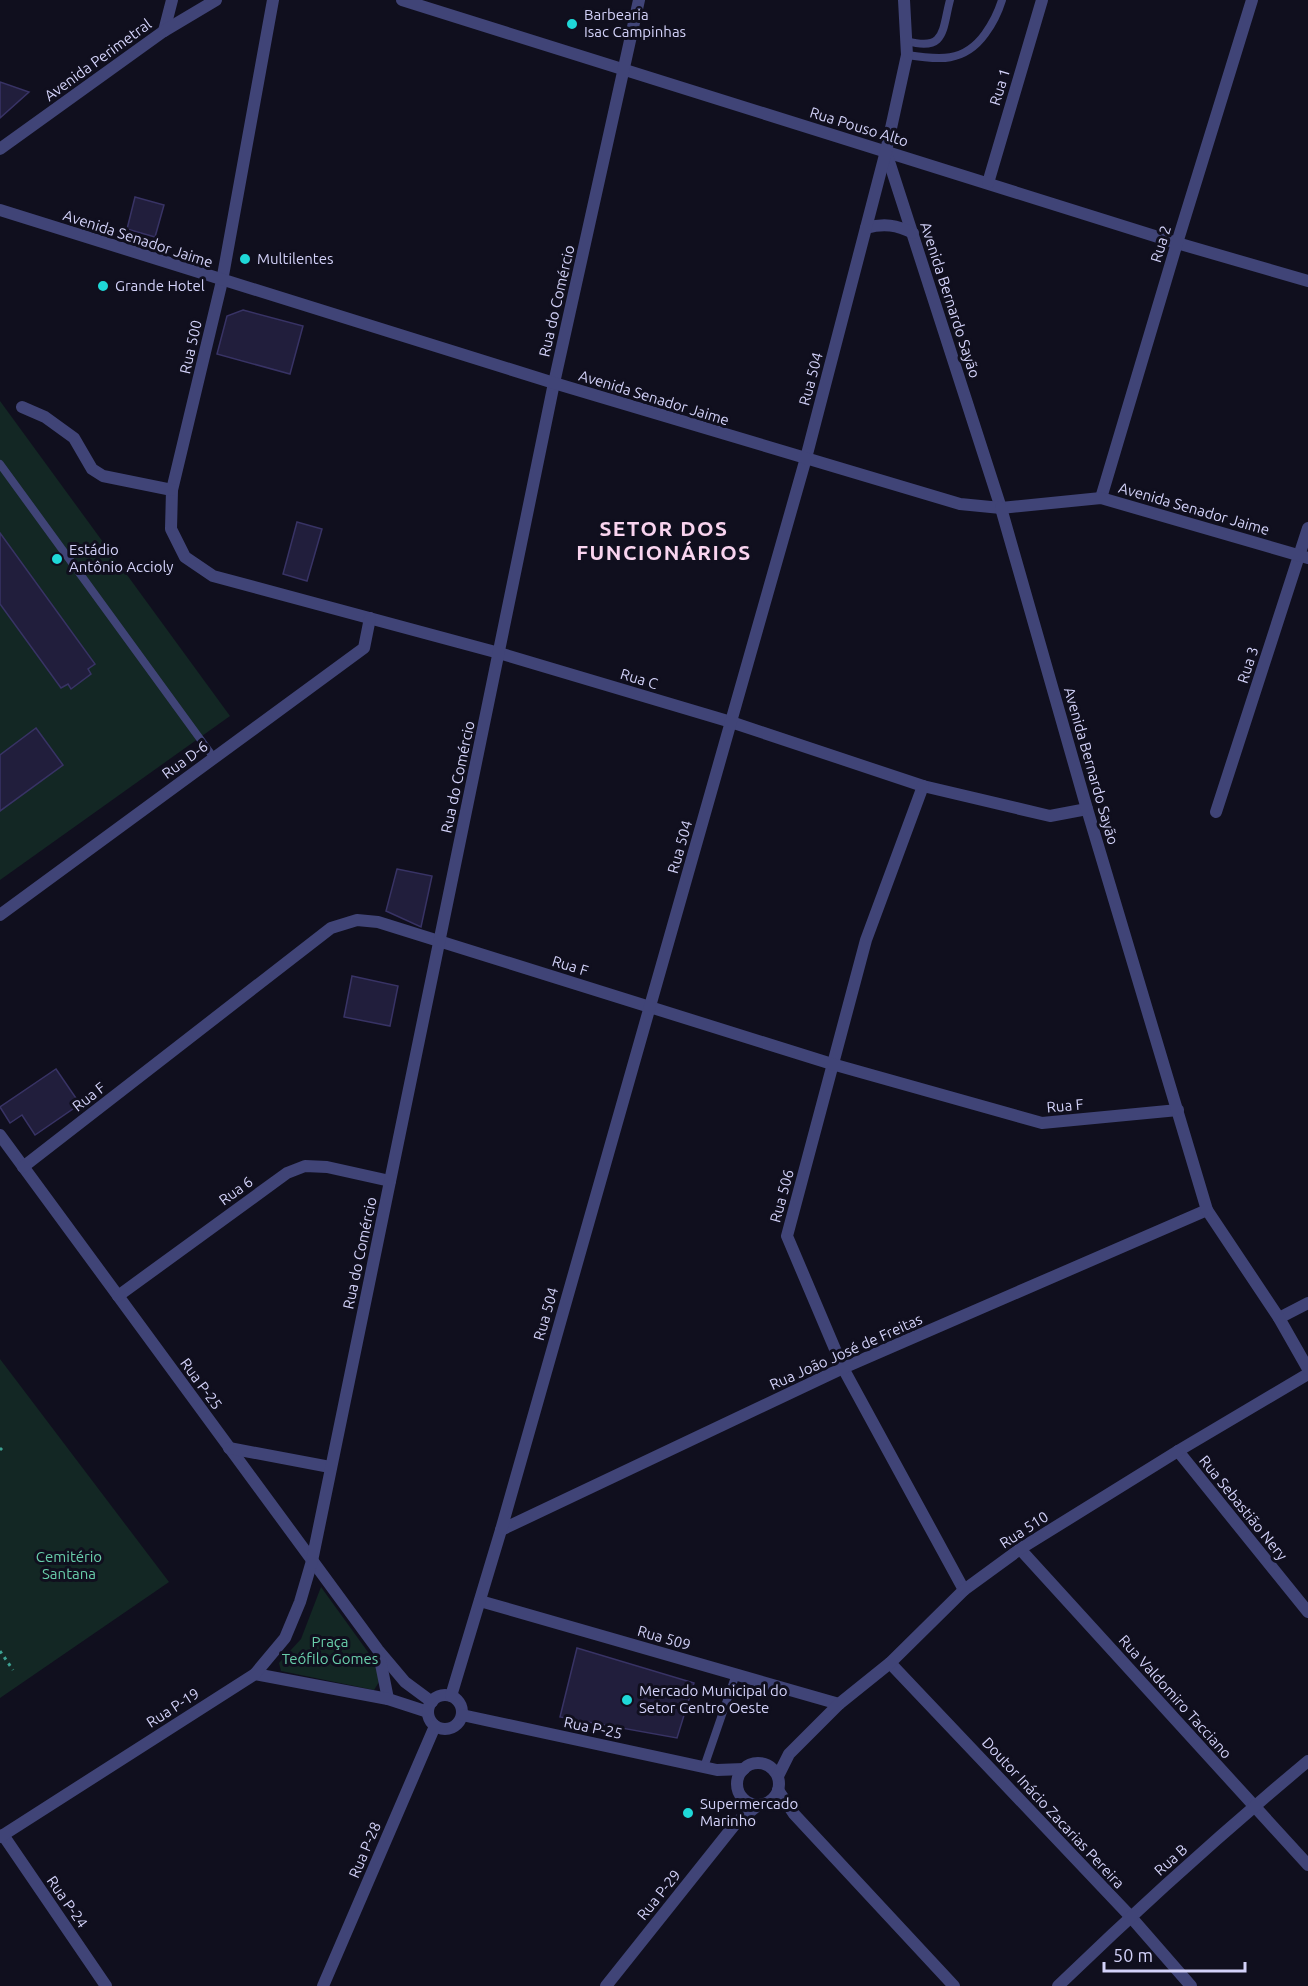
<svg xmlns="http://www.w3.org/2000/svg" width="1308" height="1986" font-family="Ubuntu,sans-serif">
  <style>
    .green { fill: #132724 }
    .building { fill: #211e3c; stroke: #383365; stroke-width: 1.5 }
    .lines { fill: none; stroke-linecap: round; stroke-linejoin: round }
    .path { stroke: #3ea192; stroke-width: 3; stroke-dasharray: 3 4.5; stroke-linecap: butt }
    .service { stroke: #404477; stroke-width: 8 }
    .minor { stroke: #404477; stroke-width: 12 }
    .tertiary { stroke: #404477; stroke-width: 12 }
    .poi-dot { fill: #1fd8d8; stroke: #100f1e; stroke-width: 2 }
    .labels { text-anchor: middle; stroke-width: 6; stroke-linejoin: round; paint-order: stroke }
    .poi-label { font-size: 15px; fill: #d3d2f9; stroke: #100f1e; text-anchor: start }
    .street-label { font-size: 15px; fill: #d3d2f9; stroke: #100f1e }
    .park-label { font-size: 15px; fill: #69ceab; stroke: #100f1e }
    .district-label { font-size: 21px; font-weight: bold; letter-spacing: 1.5px; fill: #f9d4ef; stroke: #100f1e }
  </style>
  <rect width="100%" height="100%" fill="#100f1e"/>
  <g class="green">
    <path d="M0,401l230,315 -230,164z"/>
    <path d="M0,1359l169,223 -169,116z"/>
    <path d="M321,1587l57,79 1,16 -5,8 -93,-19 -2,-8 22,-24z"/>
  </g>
  <g class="building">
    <path d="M0,82l29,10 -29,26z"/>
    <path d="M135,197l29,8 -9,32 -28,-8z"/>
    <path d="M243,310l60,16 -13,48 -73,-20 10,-38z"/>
    <path d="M297,522l25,7 -15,52 -24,-7z"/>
    <path d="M0,533l95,131 -7,5 3,5 -20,15 -3,-5 -7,4 -61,-84z"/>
    <path d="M36,728l27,37 -63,46v-56z"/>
    <path d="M397,869l35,7 -11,51 -35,-16z"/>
    <path d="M352,976l46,10 -8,40 -46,-9z"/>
    <path d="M56,1069l24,35 -45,31 -13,-20 -12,8 -10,-16z"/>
    <path d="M577,1648l117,35 -17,55 -117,-21z"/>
  </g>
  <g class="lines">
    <g class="path">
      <path d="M0,1450l2,-2"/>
      <path d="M0,1651l13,19"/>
    </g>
    <g class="service">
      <path d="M907,41c39,11 35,-11 43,-41"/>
      <path d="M907,55c32,5 57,8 78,-21 8,-11 13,-21 17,-34"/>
      <path d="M0,464l214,294"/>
      <path d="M704,1767l32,-93"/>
    </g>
    <g class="minor">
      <path d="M273,0l-51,281 -50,209 -1,39 14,28 28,19 286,77 232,69 192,64 127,30 37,-7"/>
      <path d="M402,0l775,243 131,38"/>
      <path d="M164,31l8,-31"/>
      <path d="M886,152l115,356"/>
      <path d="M988,183l54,-183"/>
      <path d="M866,228c18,-5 31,-3 47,5"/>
      <path d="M22,407l23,10 29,21 18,31 11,7 69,14"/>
      <path d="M1101,498l76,-255 75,-243"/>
      <path d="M923,786l-57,154 -79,296 56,132 121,222"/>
      <path d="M1216,812l92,-284"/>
      <path d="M0,915l364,-267 6,-30"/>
      <path d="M0,1135l378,515 27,32 27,20"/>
      <path d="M23,1167l308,-239 26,-8 21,2 454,142 210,59 136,-13"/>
      <path d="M118,1296l169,-123 18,-7 22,1 63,14"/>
      <path d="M1279,1318l29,-15"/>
      <path d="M229,1448l101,19"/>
      <path d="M1178,1451l130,161"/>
      <path d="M501,1530l342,-162 364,-158"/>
      <path d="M1020,1549l288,316"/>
      <path d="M480,1601l359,103"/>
      <path d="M379,1654l9,45"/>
      <path d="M890,1663l240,253 61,70"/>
      <path d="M255,1674l133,25 40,13"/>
      <circle cx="445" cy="1712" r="17"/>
      <path d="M451,1696l50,-166 305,-1072 80,-307 21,-96 -3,-55"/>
      <path d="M462,1715l255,55 27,-1"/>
      <circle cx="758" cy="1784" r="21"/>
      <path d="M778,1776l11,-22 50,-50 51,-41 74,-73 56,-41 158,-98 130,-77"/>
      <path d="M778,1790l16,24 160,172"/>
      <path d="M3,1835l103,151"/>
      <path d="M0,1837l255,-163 30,-36 15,-36 12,-41 242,-1178 85,-383"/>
      <path d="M323,1986l112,-260"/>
      <path d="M606,1986l130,-163 22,-18"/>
      <path d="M1058,1986c81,-78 164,-153 250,-225"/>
    </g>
    <g class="tertiary">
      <path d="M0,149l164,-118 52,-31"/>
      <path d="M0,210l554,173 406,121 41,4 100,-10 207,60"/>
      <path d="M1001,508l86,301 120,401 72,108 29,51"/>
    </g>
  </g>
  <g class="poi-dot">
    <circle cx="572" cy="24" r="6"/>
    <circle cx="245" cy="259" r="6"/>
    <circle cx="103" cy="286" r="6"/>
    <circle cx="57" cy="559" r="6"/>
    <circle cx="627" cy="1700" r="6"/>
    <circle cx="688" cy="1813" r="6"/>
  </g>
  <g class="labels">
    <g class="poi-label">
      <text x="584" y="20">Barbearia<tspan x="584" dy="17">Isac Campinhas</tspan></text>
      <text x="257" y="264">Multilentes</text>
      <text x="115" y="291">Grande Hotel</text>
      <text x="69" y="555">Estádio<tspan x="69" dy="17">Antônio Accioly</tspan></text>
      <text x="639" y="1696">Mercado Municipal do<tspan x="639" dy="17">Setor Centro Oeste</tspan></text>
      <text x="700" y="1809">Supermercado<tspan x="700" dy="17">Marinho</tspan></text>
    </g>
    <g class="street-label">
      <text transform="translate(98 60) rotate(-36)" y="5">Avenida Perimetral</text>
      <text transform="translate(1000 87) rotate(-73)" y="5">Rua 1</text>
      <text transform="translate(859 127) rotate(17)" y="5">Rua Pouso Alto</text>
      <text transform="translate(138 239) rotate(18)" y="5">Avenida Senador Jaime</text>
      <text transform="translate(1161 244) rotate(-73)" y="5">Rua 2</text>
      <text transform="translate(950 300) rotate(72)" y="5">Avenida Bernardo Sayão</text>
      <text transform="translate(557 301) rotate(-77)" y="5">Rua do Comércio</text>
      <text transform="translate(191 347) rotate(-77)" y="5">Rua 500</text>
      <text transform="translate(811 379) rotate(-75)" y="5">Rua 504</text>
      <text transform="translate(654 398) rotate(17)" y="5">Avenida Senador Jaime</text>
      <text transform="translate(1194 509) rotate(16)" y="5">Avenida Senador Jaime</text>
      <text transform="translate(1248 665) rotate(-72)" y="5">Rua 3</text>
      <text transform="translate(639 679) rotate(17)" y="5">Rua C</text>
      <text transform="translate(185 760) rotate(-36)" y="5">Rua D-6</text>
      <text transform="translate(1091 766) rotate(74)" y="5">Avenida Bernardo Sayão</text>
      <text transform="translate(458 777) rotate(-78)" y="5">Rua do Comércio</text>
      <text transform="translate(680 847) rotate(-74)" y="5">Rua 504</text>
      <text transform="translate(570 966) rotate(17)" y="5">Rua F</text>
      <text transform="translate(89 1097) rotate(-38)" y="5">Rua F</text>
      <text transform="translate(1065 1106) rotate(-5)" y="5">Rua F</text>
      <text transform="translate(236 1191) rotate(-36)" y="5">Rua 6</text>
      <text transform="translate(782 1196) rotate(-75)" y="5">Rua 506</text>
      <text transform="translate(360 1253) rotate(-78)" y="5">Rua do Comércio</text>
      <text transform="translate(546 1314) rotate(-74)" y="5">Rua 504</text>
      <text transform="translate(846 1352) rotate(-24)" y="5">Rua João José de Freitas</text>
      <text transform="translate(201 1384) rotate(54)" y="5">Rua P-25</text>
      <text transform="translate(1243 1508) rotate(51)" y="5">Rua Sebastião Nery</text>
      <text transform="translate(1024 1530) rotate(-33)" y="5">Rua 510</text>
      <text transform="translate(664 1638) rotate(16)" y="5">Rua 509</text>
      <text transform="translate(1175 1697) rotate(48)" y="5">Rua Valdomiro Tacciano</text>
      <text transform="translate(173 1708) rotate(-33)" y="5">Rua P-19</text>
      <text transform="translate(593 1728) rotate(12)" y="5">Rua P-25</text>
      <text transform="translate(1053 1813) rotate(47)" y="5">Doutor Inácio Zacarias Pereira</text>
      <text transform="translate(365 1850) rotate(-67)" y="5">Rua P-28</text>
      <text transform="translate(1171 1860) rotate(-42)" y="5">Rua B</text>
      <text transform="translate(659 1895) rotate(-51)" y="5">Rua P-29</text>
      <text transform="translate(67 1902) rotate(55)" y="5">Rua P-24</text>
    </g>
    <g class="park-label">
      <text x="69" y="1562">Cemitério<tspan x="69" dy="17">Santana</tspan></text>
      <text x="330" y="1647">Praça<tspan x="330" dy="17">Teófilo Gomes</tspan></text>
    </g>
    <g class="district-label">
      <text x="664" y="536">SETOR DOS<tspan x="664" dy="24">FUNCIONÁRIOS</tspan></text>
    </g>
  </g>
  <path d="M1104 1962v9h141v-9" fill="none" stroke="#d3d2f9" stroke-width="3"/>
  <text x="1113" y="1962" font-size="18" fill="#d3d2f9" stroke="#100f1e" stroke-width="4.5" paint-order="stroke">50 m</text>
</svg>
